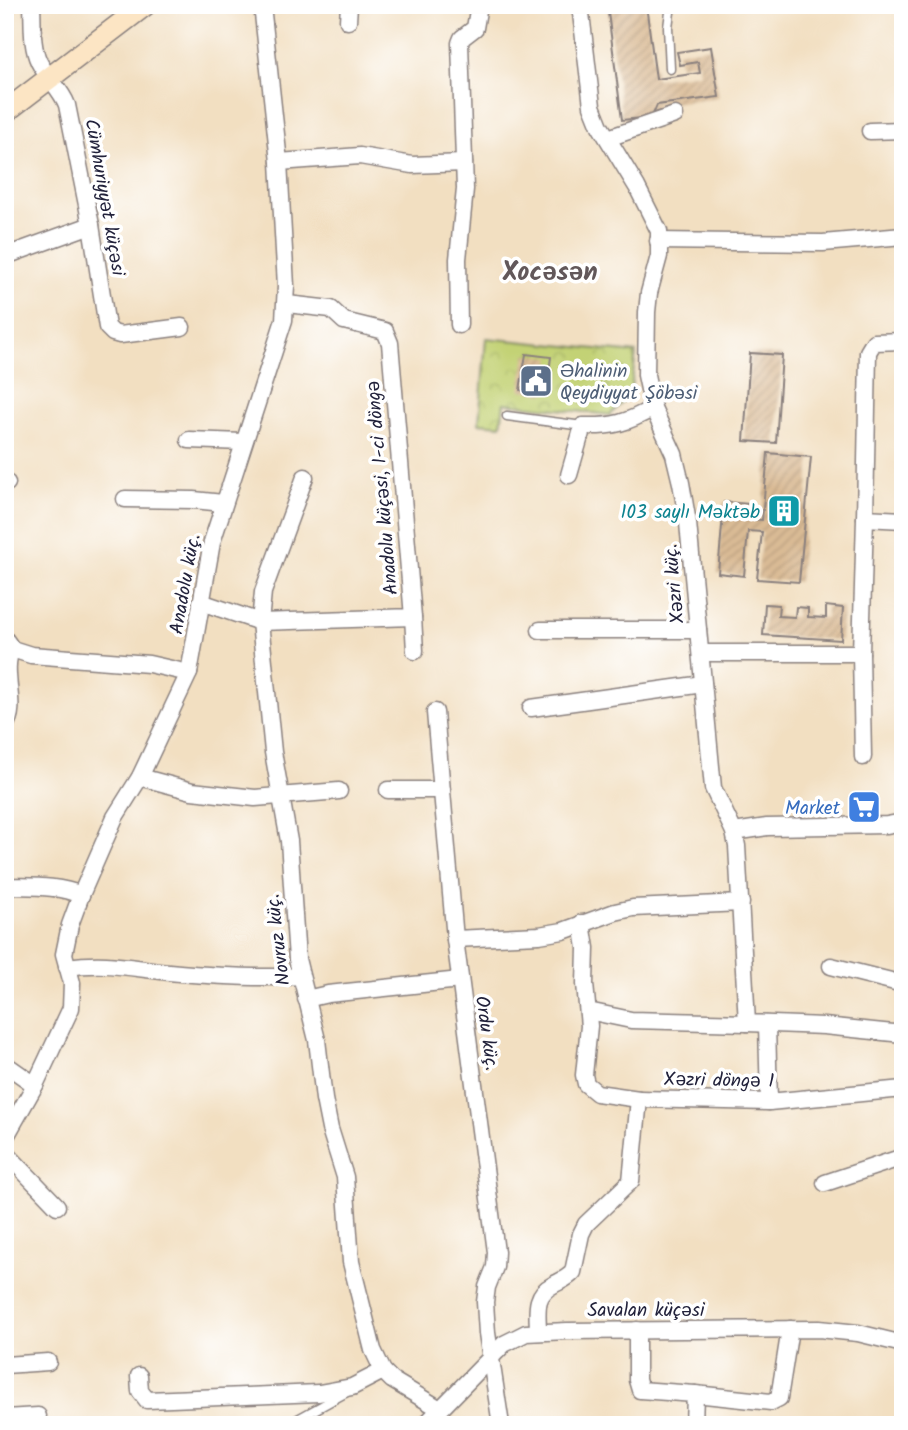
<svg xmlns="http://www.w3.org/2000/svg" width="908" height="1430" font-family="Kalam,sans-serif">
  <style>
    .park { fill: url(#park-crowns); stroke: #727a58; stroke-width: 2 }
    .building { fill: url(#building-hatch) }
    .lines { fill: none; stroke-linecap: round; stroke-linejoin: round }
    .lane-casing { stroke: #8a807e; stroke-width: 11 }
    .street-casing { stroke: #8a807e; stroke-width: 19 }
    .secondary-casing { stroke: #8a807e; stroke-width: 24 }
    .lane { stroke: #fff; stroke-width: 8 }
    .street { stroke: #fff; stroke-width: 16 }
    .secondary { stroke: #fce5c4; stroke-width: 21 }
    .labels { text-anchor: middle; stroke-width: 7; stroke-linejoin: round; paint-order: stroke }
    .street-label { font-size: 19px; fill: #22223b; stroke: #fff }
    .service-label { font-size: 19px; fill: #4e5e75; stroke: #fff; text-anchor: start }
    .culture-label { font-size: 19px; fill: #0d838f; stroke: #fff; text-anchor: end }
    .shop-label { font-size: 19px; fill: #366cbe; stroke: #fff; text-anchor: end }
    .district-label { font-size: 26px; font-weight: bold; fill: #62585a; stroke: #fff }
  </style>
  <defs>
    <pattern id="park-crowns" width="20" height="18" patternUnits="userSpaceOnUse" patternTransform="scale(1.75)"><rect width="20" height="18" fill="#c3d274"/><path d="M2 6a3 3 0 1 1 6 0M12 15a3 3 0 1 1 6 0" fill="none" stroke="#a7b465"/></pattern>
    <pattern id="building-hatch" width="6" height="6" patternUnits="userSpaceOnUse" patternTransform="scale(1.75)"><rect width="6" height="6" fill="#dabb95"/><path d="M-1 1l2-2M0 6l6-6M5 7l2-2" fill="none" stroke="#bba081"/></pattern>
  </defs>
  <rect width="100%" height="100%" fill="#fff"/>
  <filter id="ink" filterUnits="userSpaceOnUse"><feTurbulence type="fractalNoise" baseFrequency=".0143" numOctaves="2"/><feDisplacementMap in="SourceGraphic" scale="14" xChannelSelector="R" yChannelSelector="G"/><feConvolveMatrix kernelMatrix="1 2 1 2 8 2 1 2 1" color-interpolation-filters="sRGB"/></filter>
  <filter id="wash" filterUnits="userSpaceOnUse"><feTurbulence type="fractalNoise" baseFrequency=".00686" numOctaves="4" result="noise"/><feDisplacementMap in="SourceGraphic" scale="28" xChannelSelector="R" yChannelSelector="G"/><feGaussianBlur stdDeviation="1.57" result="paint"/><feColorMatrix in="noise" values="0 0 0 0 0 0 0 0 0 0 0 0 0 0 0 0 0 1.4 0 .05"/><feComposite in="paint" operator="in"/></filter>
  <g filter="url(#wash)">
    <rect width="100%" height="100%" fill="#f2dfc1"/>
    <path class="park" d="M486,338l150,15 -6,42 -20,20 -106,-12 -3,22 -22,-2z"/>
    <g id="blocks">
      <g class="building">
        <path d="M607,5h39l10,74 44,-6 -2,-11 -18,3 -3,-13 34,-5 8,50 -62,8 -5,12 -30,3z"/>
        <path d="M750,353l32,2 -6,88 -32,-2z"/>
        <path d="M526,354l25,3 -5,37 -26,-4z"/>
        <path d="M768,453l43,4 -12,125 -42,-3 5,-47 -14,-1 -4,45 -26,-3 6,-71 25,2 -1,15 14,1z"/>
        <path d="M765,604l14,1 -1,11 17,1 1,-10 12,1v9l18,1v-12l17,2 -2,32 -78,-5z"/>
      </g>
    </g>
  </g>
  <g filter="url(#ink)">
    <use href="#blocks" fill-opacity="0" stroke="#8a807e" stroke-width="2"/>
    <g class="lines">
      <defs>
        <g id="lane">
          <path d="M670,69l-2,-42 3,-22"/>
          <path d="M507,416l76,10"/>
          <path d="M287,1425l60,-33"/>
        </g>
        <g id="street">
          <path d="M32,5c1,18 -1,41 7,57 8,16 22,27 28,43l24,120 16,102 6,6 7,2 62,-8"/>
          <path d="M580,5l12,101 8,20 37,61 22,44v25l-10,37 -2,19 -1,63 7,33 21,46 7,29 7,40 25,265 21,44 3,14 10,177 77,3 79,8"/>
          <path d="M348,21l1,-16"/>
          <path d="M870,131l33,-1"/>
          <path d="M608,138l67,-23"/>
          <path d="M279,162l81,-6 52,9 52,-2"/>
          <path d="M658,241l165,2 80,-7"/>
          <path d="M5,259l6,-5 80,-29"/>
          <path d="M459,325l-1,-66 7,-70 -5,-146 2,-5 13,-10 4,-23"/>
          <path d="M903,341l-29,1 -6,10 -3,166 38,2"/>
          <path d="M189,440l54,2"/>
          <path d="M569,475l14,-49c30,1 44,-3 70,-18"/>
          <path d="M305,477l-42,115 -3,30 13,130 16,89 8,118 20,81 7,59 6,30 15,48 6,85 22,88 10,21 9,9 48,29"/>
          <path d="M5,482l2,1"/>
          <path d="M125,499l69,1 29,3"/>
          <path d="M201,602l59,20 153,-5 -23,-274 -5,-12 -41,-10 -13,-12 -44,-5"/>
          <path d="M413,617l2,34"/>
          <path d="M540,630h158"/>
          <path d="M5,639l7,10 19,6 118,9 40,9"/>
          <path d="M707,653h154"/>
          <path d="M531,708l172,-24"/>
          <path d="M435,712l20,227 41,313 -1,15 -8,20 -2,15 2,31 14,92"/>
          <path d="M5,725c14,-17 -5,-54 7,-76"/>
          <path d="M863,757l-2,-104 4,-135"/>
          <path d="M140,777l52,14 63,7 84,-7"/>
          <path d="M388,790h54"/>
          <path d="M734,832l33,-5 120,-2 16,-3"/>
          <path d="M5,886c26,1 52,-1 76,9"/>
          <path d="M582,923l4,25 -1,36 4,42 -5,49 2,9 11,9 42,6"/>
          <path d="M455,939l84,-4 24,-4 52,-19 18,-4 108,-5"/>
          <path d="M831,966l72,18"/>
          <path d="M67,967c40,-6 63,1 102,5 44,4 88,7 131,4"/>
          <path d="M306,999l22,-5 132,-14"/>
          <path d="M588,1011l43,9 116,3"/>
          <path d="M767,1024l2,78"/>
          <path d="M5,1064l30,21"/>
          <path d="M5,1138l30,-53 36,-77 1,-25 -8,-29 6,-29 11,-30 34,-78 25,-40 49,-104 23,-131 72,-222 2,-34 -7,-124 -17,-157"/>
          <path d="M5,1152l52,54"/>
          <path d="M825,1183l78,-26"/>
          <path d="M637,1330v50l3,10 55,4"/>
          <path d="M538,1332c0,-19 -5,-37 15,-47 7,-4 14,-6 20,-13l8,-38 5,-10 45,-43 8,-82 130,3 134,-13"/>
          <path d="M5,1365l43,-3"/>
          <path d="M139,1376l1,15 7,9 172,-7 33,-6 31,-16"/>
          <path d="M5,1418l33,-2"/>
          <path d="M425,1425l79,-81 22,-11 41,-2 252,-2 39,4 45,11"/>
          <path d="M694,1425l1,-31 76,8 8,-4 11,-69"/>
        </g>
        <path id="secondary" d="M5,112l140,-107"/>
      </defs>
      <use href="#lane" class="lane-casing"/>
      <use href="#street" class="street-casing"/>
      <use href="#secondary" class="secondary-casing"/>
      <use href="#lane" class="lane"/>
      <use href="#street" class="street"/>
      <use href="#secondary" class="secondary"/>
    </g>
  </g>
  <defs>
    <symbol id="civic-square" viewBox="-11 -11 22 22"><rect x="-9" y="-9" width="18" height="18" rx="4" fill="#5c6f8a" stroke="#fff"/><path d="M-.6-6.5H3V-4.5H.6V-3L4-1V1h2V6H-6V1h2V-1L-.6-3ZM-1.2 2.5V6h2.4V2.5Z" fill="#fff"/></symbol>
    <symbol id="building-square" viewBox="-11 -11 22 22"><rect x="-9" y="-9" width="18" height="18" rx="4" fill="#0f9aa8" stroke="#fff"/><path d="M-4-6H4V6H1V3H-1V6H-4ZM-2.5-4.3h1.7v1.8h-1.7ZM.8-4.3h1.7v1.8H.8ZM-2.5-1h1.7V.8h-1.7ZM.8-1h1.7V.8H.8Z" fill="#fff"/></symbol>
    <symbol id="supermarket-square" viewBox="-11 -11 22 22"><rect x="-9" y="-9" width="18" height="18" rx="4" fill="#3f7fe0" stroke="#fff"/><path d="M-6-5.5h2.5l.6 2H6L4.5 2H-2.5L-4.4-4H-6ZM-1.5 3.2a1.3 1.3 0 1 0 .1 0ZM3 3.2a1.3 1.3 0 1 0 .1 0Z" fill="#fff"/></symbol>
  </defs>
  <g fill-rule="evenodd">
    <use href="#civic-square" x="517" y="362" width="38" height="38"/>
    <use href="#building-square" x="765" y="492" width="38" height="38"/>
    <use href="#supermarket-square" x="845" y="788" width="38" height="38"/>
  </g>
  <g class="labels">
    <g class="street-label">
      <text transform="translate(106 197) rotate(80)" y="7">Cümhuriyyət küçəsi</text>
      <text transform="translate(381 488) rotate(-95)" y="7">Anadolu küçəsi, 1-ci döngə</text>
      <text transform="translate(184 584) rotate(-80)" y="7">Anadolu küç.</text>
      <text transform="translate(673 584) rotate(-95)" y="7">Xəzri küç.</text>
      <text transform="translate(277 940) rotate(-97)" y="7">Novruz küç.</text>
      <text transform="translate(488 1033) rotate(82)" y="7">Ordu küç.</text>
      <text transform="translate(719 1079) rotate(1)" y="7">Xəzri döngə 1</text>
      <text x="646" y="1316">Savalan küçəsi</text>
    </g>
    <g class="service-label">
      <text x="560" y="377">Əhalinin<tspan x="560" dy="22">Qeydiyyat Şöbəsi</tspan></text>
    </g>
    <g class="culture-label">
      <text x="760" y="518">103 saylı Məktəb</text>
    </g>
    <g class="shop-label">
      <text x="840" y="814">Market</text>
    </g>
    <g class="district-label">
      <text x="550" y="280">Xocəsən</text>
    </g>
  </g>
  <rect width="908" height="1430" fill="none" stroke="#fff" stroke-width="28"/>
</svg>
